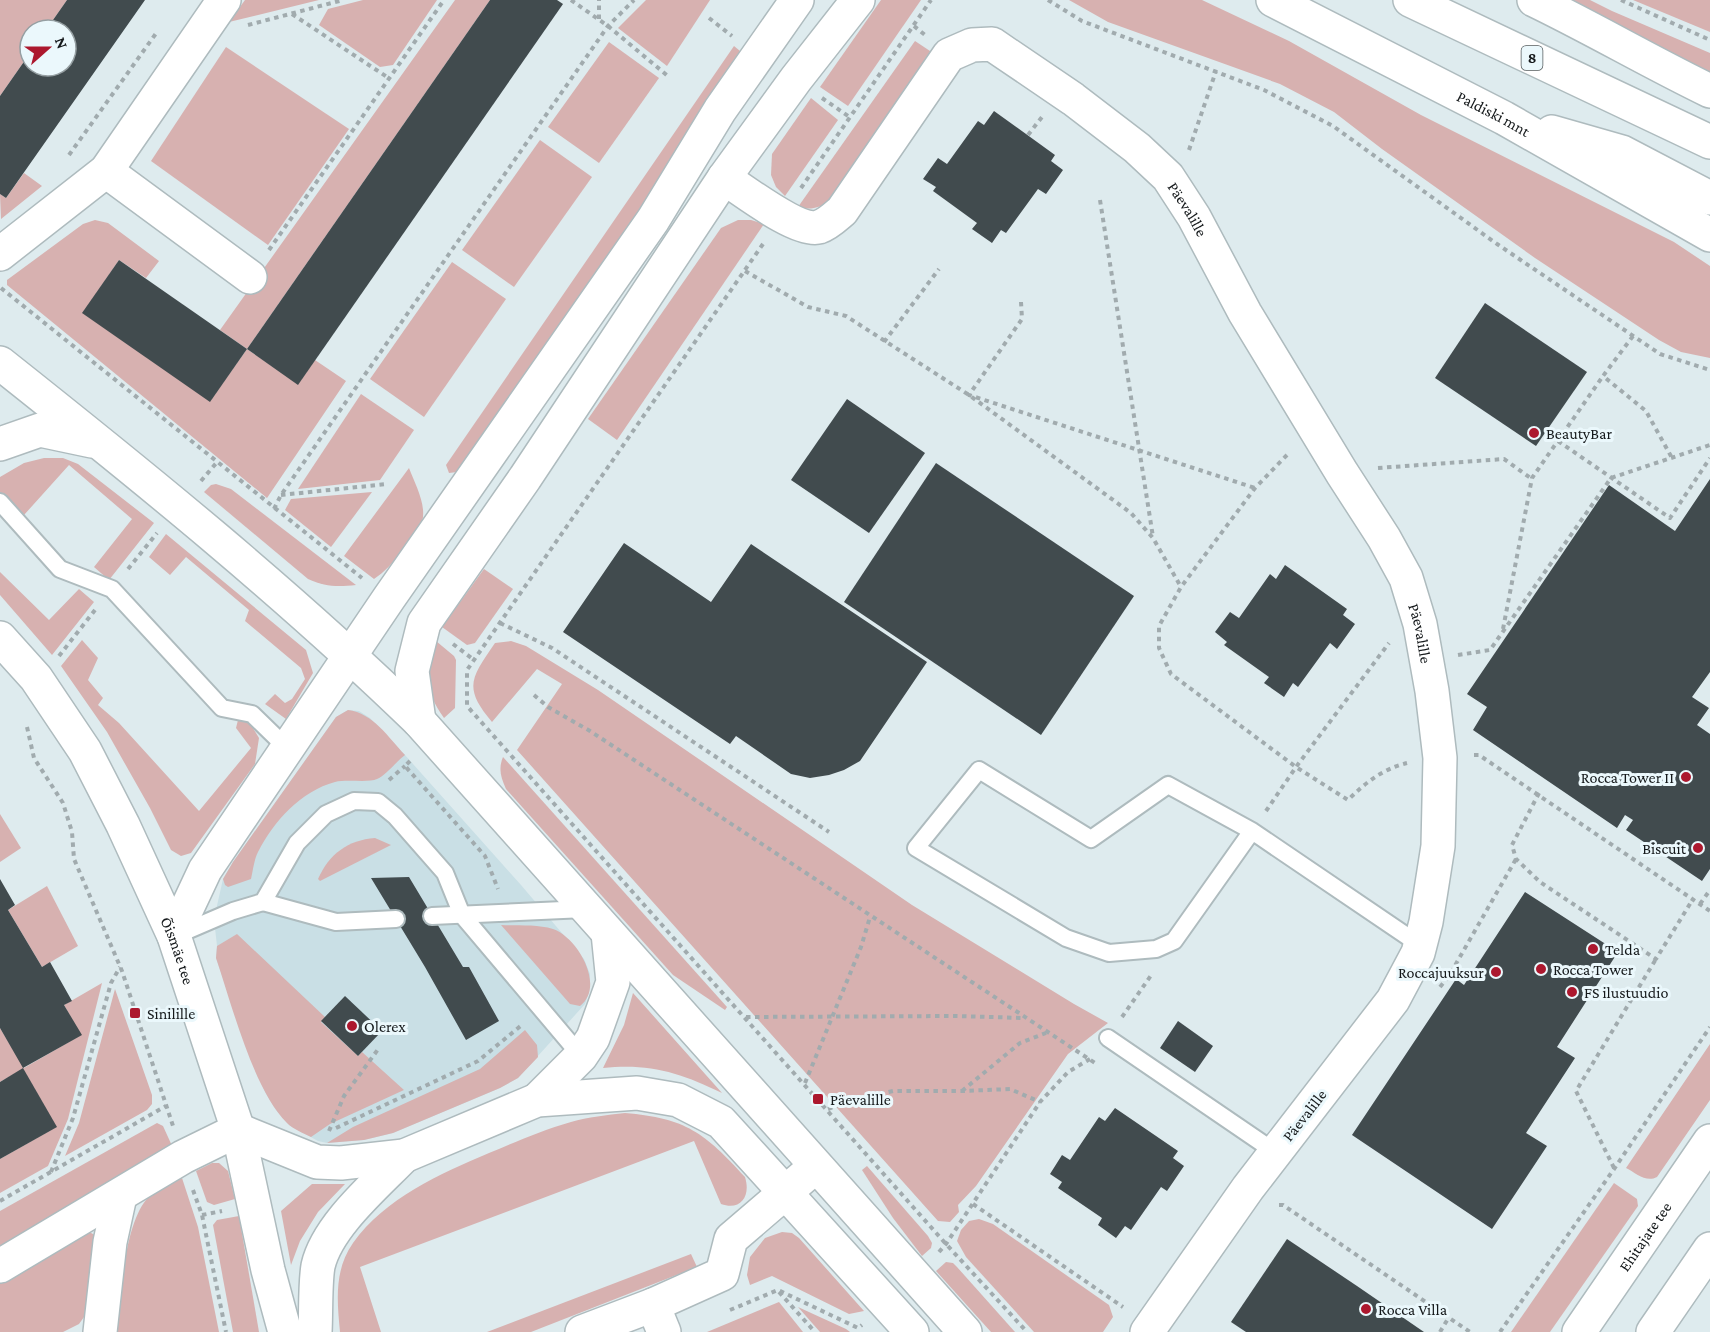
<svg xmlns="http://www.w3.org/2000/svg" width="1710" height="1332" font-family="'Crimson Pro',serif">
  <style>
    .built { fill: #c9dfe5 }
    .green { fill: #d7b1b0 }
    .building { fill: #414b4e }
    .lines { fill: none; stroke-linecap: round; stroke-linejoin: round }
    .service-casing { stroke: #aebbbe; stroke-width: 20 }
    .minor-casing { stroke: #aebbbe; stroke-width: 36 }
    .secondary-casing { stroke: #aebbbe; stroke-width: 36 }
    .primary-casing { stroke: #aebbbe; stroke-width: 36 }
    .path { stroke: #a1abae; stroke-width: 4; stroke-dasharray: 4.5 4.5; stroke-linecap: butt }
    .service { stroke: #fff; stroke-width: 16 }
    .minor { stroke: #fff; stroke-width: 33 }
    .secondary { stroke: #fff; stroke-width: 33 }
    .primary { stroke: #fff; stroke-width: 33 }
    .poi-dot { fill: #ac182e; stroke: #ebf8fc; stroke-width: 2 }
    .labels { text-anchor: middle; stroke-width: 6; stroke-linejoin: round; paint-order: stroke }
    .shield { fill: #ebf8fc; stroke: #555c5e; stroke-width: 1.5 }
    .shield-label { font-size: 15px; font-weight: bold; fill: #15191b }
    .street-label { font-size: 16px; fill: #15191b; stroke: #ebf8fc }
    .poi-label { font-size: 16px; fill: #15191b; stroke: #ebf8fc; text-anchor: start }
  </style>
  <rect width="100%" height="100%" fill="#deebee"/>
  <path class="built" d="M348,710l11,1 11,7 35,37 116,130 63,74 6,15 -1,18 -4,12 -67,74 -18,10 -107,45 -29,7 -37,3 -9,-2 -29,-16 -13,-15 -11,-18 -18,-43 -31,-91 1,-12 -3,-27 9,-40 10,-17 103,-145z"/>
  <g class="green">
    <path d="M0,0h67l-21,30h-16v23l-30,43z"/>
    <path d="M245,0h74l-90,22z"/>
    <path d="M363,0h74l-44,65 -13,2 -61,-42 9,-16z"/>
    <path d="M455,0h35l-243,349 51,35 17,-24 31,21 -79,117 -260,-213v-5l76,-56 12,-4 13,3 51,38 -13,17 -27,-18 -36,53 127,88 37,-52 -27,-19z"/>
    <path d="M646,0h64l-43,66 -49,-38z"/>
    <path d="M881,0h40l-73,106 -28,-19z"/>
    <path d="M1069,0h133l87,41 132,74 253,127 36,24v92l-29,-6 -22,-12 -124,-82 -153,-109 -48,-37 -54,-28 -172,-62z"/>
    <path d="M1565,0h25l22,11 98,42v31z"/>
    <path d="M1633,0h77v32z"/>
    <path d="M915,41l18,12 -102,148c-11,6 -20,10 -33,6z"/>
    <path d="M609,42l50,36 -60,85 -51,-36z"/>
    <path d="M734,46l12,10 -289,416 -8,1 -3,-8z"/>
    <path d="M226,47l123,82 -81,116 -117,-84z"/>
    <path d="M811,98l27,22 -53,76 -9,-9 -5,-12 1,-21z"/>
    <path d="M540,140l52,37 -78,110 -52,-37z"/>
    <path d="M24,173l18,13 -41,33 -1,-25 6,4z"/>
    <path d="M738,220h13l13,4 -147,216 -29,-21 133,-191z"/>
    <path d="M452,262l54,37 -82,118 -54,-38z"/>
    <path d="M361,394l53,36 -34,50 -82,9z"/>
    <path d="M44,458h19l15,6 76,59 -45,57 -15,-13 38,-48 -63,-54 -45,50 -24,-23v-15l24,-14z"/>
    <path d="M409,468c6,16 18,37 13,54 -15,21 -27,43 -48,57l-30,-23z"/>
    <path d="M216,484l15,5 125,96c-18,2 -31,2 -48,-6l-104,-87 7,-7z"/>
    <path d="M372,492l-41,55 -46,-37 6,-11z"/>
    <path d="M166,534l140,116 7,23 -27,46 -21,-15 10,-10 10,9 7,-4 13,-20 -4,-11 -56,-47 4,-11 -63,-53 -16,18 -21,-18z"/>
    <path d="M484,569l29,20 -38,54 -8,2 -25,-18z"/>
    <path d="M0,572l49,48 30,-31 15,13 -42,53 -52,-60z"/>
    <path d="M82,640l16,18 -10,22 15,18 -5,7 21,18 80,88 52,-63 -15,-20 2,-8h10l11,18 -4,26 -64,89 -10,3 -10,-6 -21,-42 -43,-76 -46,-66z"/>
    <path d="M436,641l18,15 2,4 -1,48 -11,10c-21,-30 -17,-43 -8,-77z"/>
    <path d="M511,641l15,5 72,44 314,215 162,99 34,19 -40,31 -92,132 -18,19 1,7 -9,10 -12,-1 -421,-471 45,-66 -25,-15 -45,53c-30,-35 -20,-45 3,-79z"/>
    <path d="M348,710c25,3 41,28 57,45 -7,5 -20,21 -28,24 -8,4 -31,0 -42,3 -34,9 -61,39 -77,70 -4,8 -5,18 -7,27l-23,8 -3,-2 -2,-6 10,-17 103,-145z"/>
    <path d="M503,757l224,250 -2,3 -52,-35 -167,-186c-5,-11 -8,-20 -3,-32z"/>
    <path d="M0,814l21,34 -21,14z"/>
    <path d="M375,838l16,7 -71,36 -2,-2c11,-25 30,-39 57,-41z"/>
    <path d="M47,886l31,60 -36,21 -34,-57z"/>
    <path d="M501,925c16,1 36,-1 52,4 24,8 53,57 27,77l-10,-2z"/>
    <path d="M237,934l88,83 -4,5 37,34 4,-4 42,38 -74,34 -19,13c-8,-4 -18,-8 -24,-14 -34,-34 -55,-118 -71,-165l1,-12z"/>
    <path d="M102,983l-34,136 -20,47 -48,27v-34l56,-32 -33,-58 -23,13v-54l24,40 57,-33 -17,-30z"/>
    <path d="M115,989l37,106v9l-5,6 -82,46 14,-33z"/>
    <path d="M633,993l89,100c-41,-20 -72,-30 -119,-25l21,-43z"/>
    <path d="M525,1030l12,15 1,12 -20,21 -18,10 -107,45 -29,7 -37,3 26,-16 127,-58z"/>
    <path d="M1710,1044v56l-53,77c-11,6 -21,-4 -31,-9z"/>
    <path d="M625,1113c61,5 80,20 120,64 6,19 -4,34 -24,27l-27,-63 -334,126 21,65h-41c-3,-31 -6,-62 13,-89 32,-45 87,-69 136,-90 27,-11 53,-23 82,-31 17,-5 36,-7 54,-9z"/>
    <path d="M157,1123l6,3 10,22 -173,100v-37z"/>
    <path d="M212,1163h7l9,8 7,28 -21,6 -7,-3 -11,-31z"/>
    <path d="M867,1166l61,70 4,7 -1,5 -9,8 -29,-38 -31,-48z"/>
    <path d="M182,1178l16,49 21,105h-104c6,-35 9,-105 31,-132 8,-9 25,-15 36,-22z"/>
    <path d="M1614,1183l23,16 1,7 -88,126h-39z"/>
    <path d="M312,1184h33l-27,28 -18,29 -9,24 -10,-54z"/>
    <path d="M239,1216l20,116h-26l-20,-107 4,-5z"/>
    <path d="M979,1219l14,5 116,81 4,12 -10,15h-69l-68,-75 -9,-16 4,-11 8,-9z"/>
    <path d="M782,1232l10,1 7,5 65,73 -15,3 -77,-38 -22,9 -3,-10 3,-18 15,-19z"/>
    <path d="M84,1233h7l6,3 -8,63 -5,18 -5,7 -16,8h-63v-50z"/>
    <path d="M691,1254l6,13 -166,65h-44z"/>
    <path d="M946,1262l7,1 4,4 58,65h-24l-55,-61z"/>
    <path d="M779,1302l24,30h-96z"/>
    <path d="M798,1307l48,22 4,3h-30z"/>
  </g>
  <g class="building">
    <path d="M67,0h78l-139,198 -6,-4v-98l30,-43v13h36v-36h-20z"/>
    <path d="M490,0h67l6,4 -265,381 -51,-36z"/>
    <path d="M994,111l61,44 -4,6 12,9 -17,24 -8,-5 -32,44 -5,-3 -9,13 -20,-14 5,-6 -44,-32 3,-4 -13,-8 15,-21 9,6 31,-43 6,4z"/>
    <path d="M119,260l128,89 -37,53 -128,-89z"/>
    <path d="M1485,303l102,69 -51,74 -101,-68z"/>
    <path d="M847,399l78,54 -56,80 -78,-53z"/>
    <path d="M936,463l198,133 -93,139 -197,-133z"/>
    <path d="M1710,479v193l-18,25 17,11 -12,17 13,9v135l-8,12 -76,-51 7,-10 -8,-5 -8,13 -144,-98 14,-23 -20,-13 142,-209 66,46z"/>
    <path d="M624,543l87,59 40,-58 176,118 -67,99 -16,9 -15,5 -19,3 -19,-4 -55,-38 -6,8 -167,-112z"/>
    <path d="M1285,565l62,44 -4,6 12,9 -18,25 -7,-6 -32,44 -5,-4 -9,14 -20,-14 5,-6 -45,-32 3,-3 -12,-10 15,-20 9,6 31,-44 6,5z"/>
    <path d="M409,877l54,90h6l30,54 -33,19 -41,-73 -54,-89z"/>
    <path d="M0,879l15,26 -7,5 34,57 8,-5 22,39 -8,4 18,30 -59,33 -23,-40z"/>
    <path d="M1525,892l93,60 -61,95 18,11 -49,75 21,13 -55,83 -140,-94 104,-156 8,6z"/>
    <path d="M345,996l37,35 -24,25 -37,-35z"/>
    <path d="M1178,1021l35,25 -18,26 -35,-24z"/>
    <path d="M23,1068l34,59 -57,32v-77z"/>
    <path d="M1115,1108l63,43 -5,7 11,8 -17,25 -6,-4 -30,43 -6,-4 -9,12 -18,-13 4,-7 -44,-30 4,-6 -12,-8 12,-19 8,5 29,-43 6,4z"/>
    <path d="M1287,1239l70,47 67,46h-178l-15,-10z"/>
  </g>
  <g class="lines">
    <defs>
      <g id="service">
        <path d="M0,502l60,67 52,20 110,119 30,6 36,35"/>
        <path d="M1252,831l-78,110 -18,8 -47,4 -43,-15 -150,-90 63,-78 112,69 77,-54 84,46 168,114"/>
        <path d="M263,902l73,20 60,-3"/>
        <path d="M432,916l153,-7"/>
        <path d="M177,935l56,-24 30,-9 34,-59 29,-29 28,-13 24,1 17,14 50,57 17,42 119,141"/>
        <path d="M1108,1038l167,114"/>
      </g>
      <g id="minor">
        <path d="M106,171l144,106"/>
        <path id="s1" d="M724,178c19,12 74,55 95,49 9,-3 16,-10 23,-16l107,-156 23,-10 20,-1 81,55 64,49 31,29 26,40 51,96 97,160 42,65 22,40 14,46 12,67 8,67 -2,88 -12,76 -8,31 -25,47 -145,188 -101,144"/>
        <path d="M0,254l106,-83 118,-171"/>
        <path d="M0,1266l183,-109 55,-27"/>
        <path d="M653,1305l11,27"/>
        <path d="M100,1332l10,-90 10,-46"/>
        <path d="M582,1332l71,-27 69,-31 9,-35 85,-73"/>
      </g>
      <g id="secondary">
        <path d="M0,363c145,115 287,230 419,358l546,611"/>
        <path d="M0,444l40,-14 52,11"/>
        <path id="s2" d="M0,638l36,40 49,73 38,74 51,111 64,194 30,140 17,62"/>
        <path d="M419,721l-7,-50 12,-48 101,-145 199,-300 72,-99 62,-79"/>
        <path d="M174,936l31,-66 184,-272 264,-378 67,-110 77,-110"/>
        <path d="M537,1100l44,-44 12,-18 20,-56 -5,-49"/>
        <path d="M238,1130l79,32 24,1 63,-7 133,-56 100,-7 41,7 43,22 191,210"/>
        <path d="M315,1332c1,-18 0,-49 3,-66 9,-40 58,-81 86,-110"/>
      </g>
      <g id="primary">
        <path id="s3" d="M1273,0l231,118 206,117"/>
        <path d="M1410,0l300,142"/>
        <path d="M1534,0c60,29 116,62 176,91"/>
        <path d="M1552,132l70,20 88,46"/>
        <path id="s4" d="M1579,1332l131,-191"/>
        <path d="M1653,1332l57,-83"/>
      </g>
    </defs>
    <use href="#service" class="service-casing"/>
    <use href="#minor" class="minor-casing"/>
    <use href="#secondary" class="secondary-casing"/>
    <use href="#primary" class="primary-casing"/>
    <g class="path">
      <path d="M571,0l37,26 61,51"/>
      <path d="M1048,0l34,21 182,69 69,36 164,118 163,110 50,16"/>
      <path d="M1621,0l89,40"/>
      <path d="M292,14l98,65"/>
      <path d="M709,18l23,18"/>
      <path d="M599,19v-19"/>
      <path d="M248,25l95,-25"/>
      <path d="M914,26l11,9"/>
      <path d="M822,98l29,20"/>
      <path d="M1028,135l14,-18"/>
      <path d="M1189,150l27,-79"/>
      <path d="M69,155l88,-123"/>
      <path d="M801,188l130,-188"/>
      <path d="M1100,200l53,337"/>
      <path d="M763,244l-296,426v36l479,538 81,88"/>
      <path d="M269,250l175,-250"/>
      <path d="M745,271l63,36 38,9 123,79 162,118 22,25 28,49"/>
      <path d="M1,288l361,290"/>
      <path d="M1021,302l1,17 -53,76 286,93"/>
      <path d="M1633,336l-30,40 43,35 26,47"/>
      <path d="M884,342l55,-73"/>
      <path d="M1558,441l112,77 40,-60"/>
      <path d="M1287,455l-32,33 -74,99 -22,39v22l12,26 125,93 52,33c18,-18 35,-31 59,-37"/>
      <path d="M1378,468l126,-9 28,20"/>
      <path d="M201,481l17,-20"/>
      <path d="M281,495l106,-11"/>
      <path d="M274,509l7,-14 327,-469 26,-26"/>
      <path d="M128,569l29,-36"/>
      <path d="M500,623l52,25 277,184"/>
      <path d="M1503,629l29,-151 71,-102"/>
      <path d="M453,644l21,16"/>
      <path d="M1458,655l32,-5 121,-172 99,-33"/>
      <path d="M59,656l36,-46"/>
      <path d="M534,695l14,12 42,24 505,332"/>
      <path d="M27,727l7,31 29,45 9,29 2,27 48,112 51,155"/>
      <path d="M1474,755h5l231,156"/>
      <path d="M410,761l-5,5 80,90 13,33"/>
      <path d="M389,780l16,-14"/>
      <path d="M1539,793l-27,52 4,14 24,23 116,77 37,-60"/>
      <path d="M1266,811l30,-44 93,-124"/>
      <path d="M1700,904l10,-14"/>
      <path d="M1440,987l9,-11 67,-117"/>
      <path d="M746,1017l210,-1 68,2"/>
      <path d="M1122,1017l30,-43"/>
      <path d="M805,1083l56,-136 9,-30"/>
      <path d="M962,1091l58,-48 26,-10"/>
      <path d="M828,1109l25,-9 40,-9h69l48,-2 30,13"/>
      <path d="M336,1128l142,-67 45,-37"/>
      <path d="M329,1131l15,-35 35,-48"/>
      <path d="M1614,1168l-38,-77 80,-132"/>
      <path d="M51,1172l22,-54 38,-135 9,-16"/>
      <path d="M193,1190l9,25 24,117"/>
      <path d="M0,1201l166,-95"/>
      <path d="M973,1204l150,103"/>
      <path d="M1279,1205h4l187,127"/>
      <path d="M202,1215l20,-4"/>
      <path d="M939,1252l7,-8 94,-142 28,-30 22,-13"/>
      <path d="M779,1292l36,40"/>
      <path d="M730,1310l48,-20 80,38 4,-3"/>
      <path d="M1440,1332l9,-15"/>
      <path d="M1500,1332l114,-163 96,-142"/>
    </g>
    <use href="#service" class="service"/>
    <use href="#minor" class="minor"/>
    <use href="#secondary" class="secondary"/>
    <use href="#primary" class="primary"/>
  </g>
  <g class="poi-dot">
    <circle cx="1534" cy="433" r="6"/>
    <circle cx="1686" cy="777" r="6"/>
    <circle cx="1698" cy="848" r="6"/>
    <circle cx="1593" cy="949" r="6"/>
    <circle cx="1541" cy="969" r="6"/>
    <circle cx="1496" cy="972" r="6"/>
    <circle cx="1572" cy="992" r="6"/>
    <rect x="129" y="1007" width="12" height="12" rx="3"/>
    <circle cx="352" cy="1026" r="6"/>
    <rect x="812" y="1093" width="12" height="12" rx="3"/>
    <circle cx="1366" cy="1309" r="6"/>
  </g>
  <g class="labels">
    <rect class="shield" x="1521.5" y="46" width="21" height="24" rx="4.5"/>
    <g class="shield-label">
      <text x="1532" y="63">8</text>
    </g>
    <g class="street-label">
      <text dy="6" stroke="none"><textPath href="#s3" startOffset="248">Paldiski mnt</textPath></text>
      <text dy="6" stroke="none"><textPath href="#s1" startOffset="630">Päevalille</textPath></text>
      <text dy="6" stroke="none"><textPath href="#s1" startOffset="1116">Päevalille</textPath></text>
      <text dy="6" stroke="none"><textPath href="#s2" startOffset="362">Õismäe tee</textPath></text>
      <text transform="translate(1304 1115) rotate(-52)" y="6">Päevalille</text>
      <text dy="6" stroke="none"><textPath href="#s4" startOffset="116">Ehitajate tee</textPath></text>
    </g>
    <g class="poi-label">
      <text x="1546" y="439">BeautyBar</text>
      <text x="1674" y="783" text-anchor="end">Rocca Tower II</text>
      <text x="1686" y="854" text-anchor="end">Biscuit</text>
      <text x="1605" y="955">Telda</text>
      <text x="1553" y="975">Rocca Tower</text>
      <text x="1484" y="978" text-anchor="end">Roccajuuksur</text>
      <text x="1584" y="998">FS ilustuudio</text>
      <text x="147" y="1019">Sinilille</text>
      <text x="364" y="1032">Olerex</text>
      <text x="830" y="1105">Päevalille</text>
      <text x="1378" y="1315">Rocca Villa</text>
    </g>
  </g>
  <g transform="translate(48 48) rotate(69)"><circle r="28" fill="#ebf8fc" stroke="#959fa2" stroke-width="1.5"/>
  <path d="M0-4.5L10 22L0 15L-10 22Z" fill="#ac182e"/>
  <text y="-9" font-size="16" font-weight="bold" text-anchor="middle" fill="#15191b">N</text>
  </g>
</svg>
